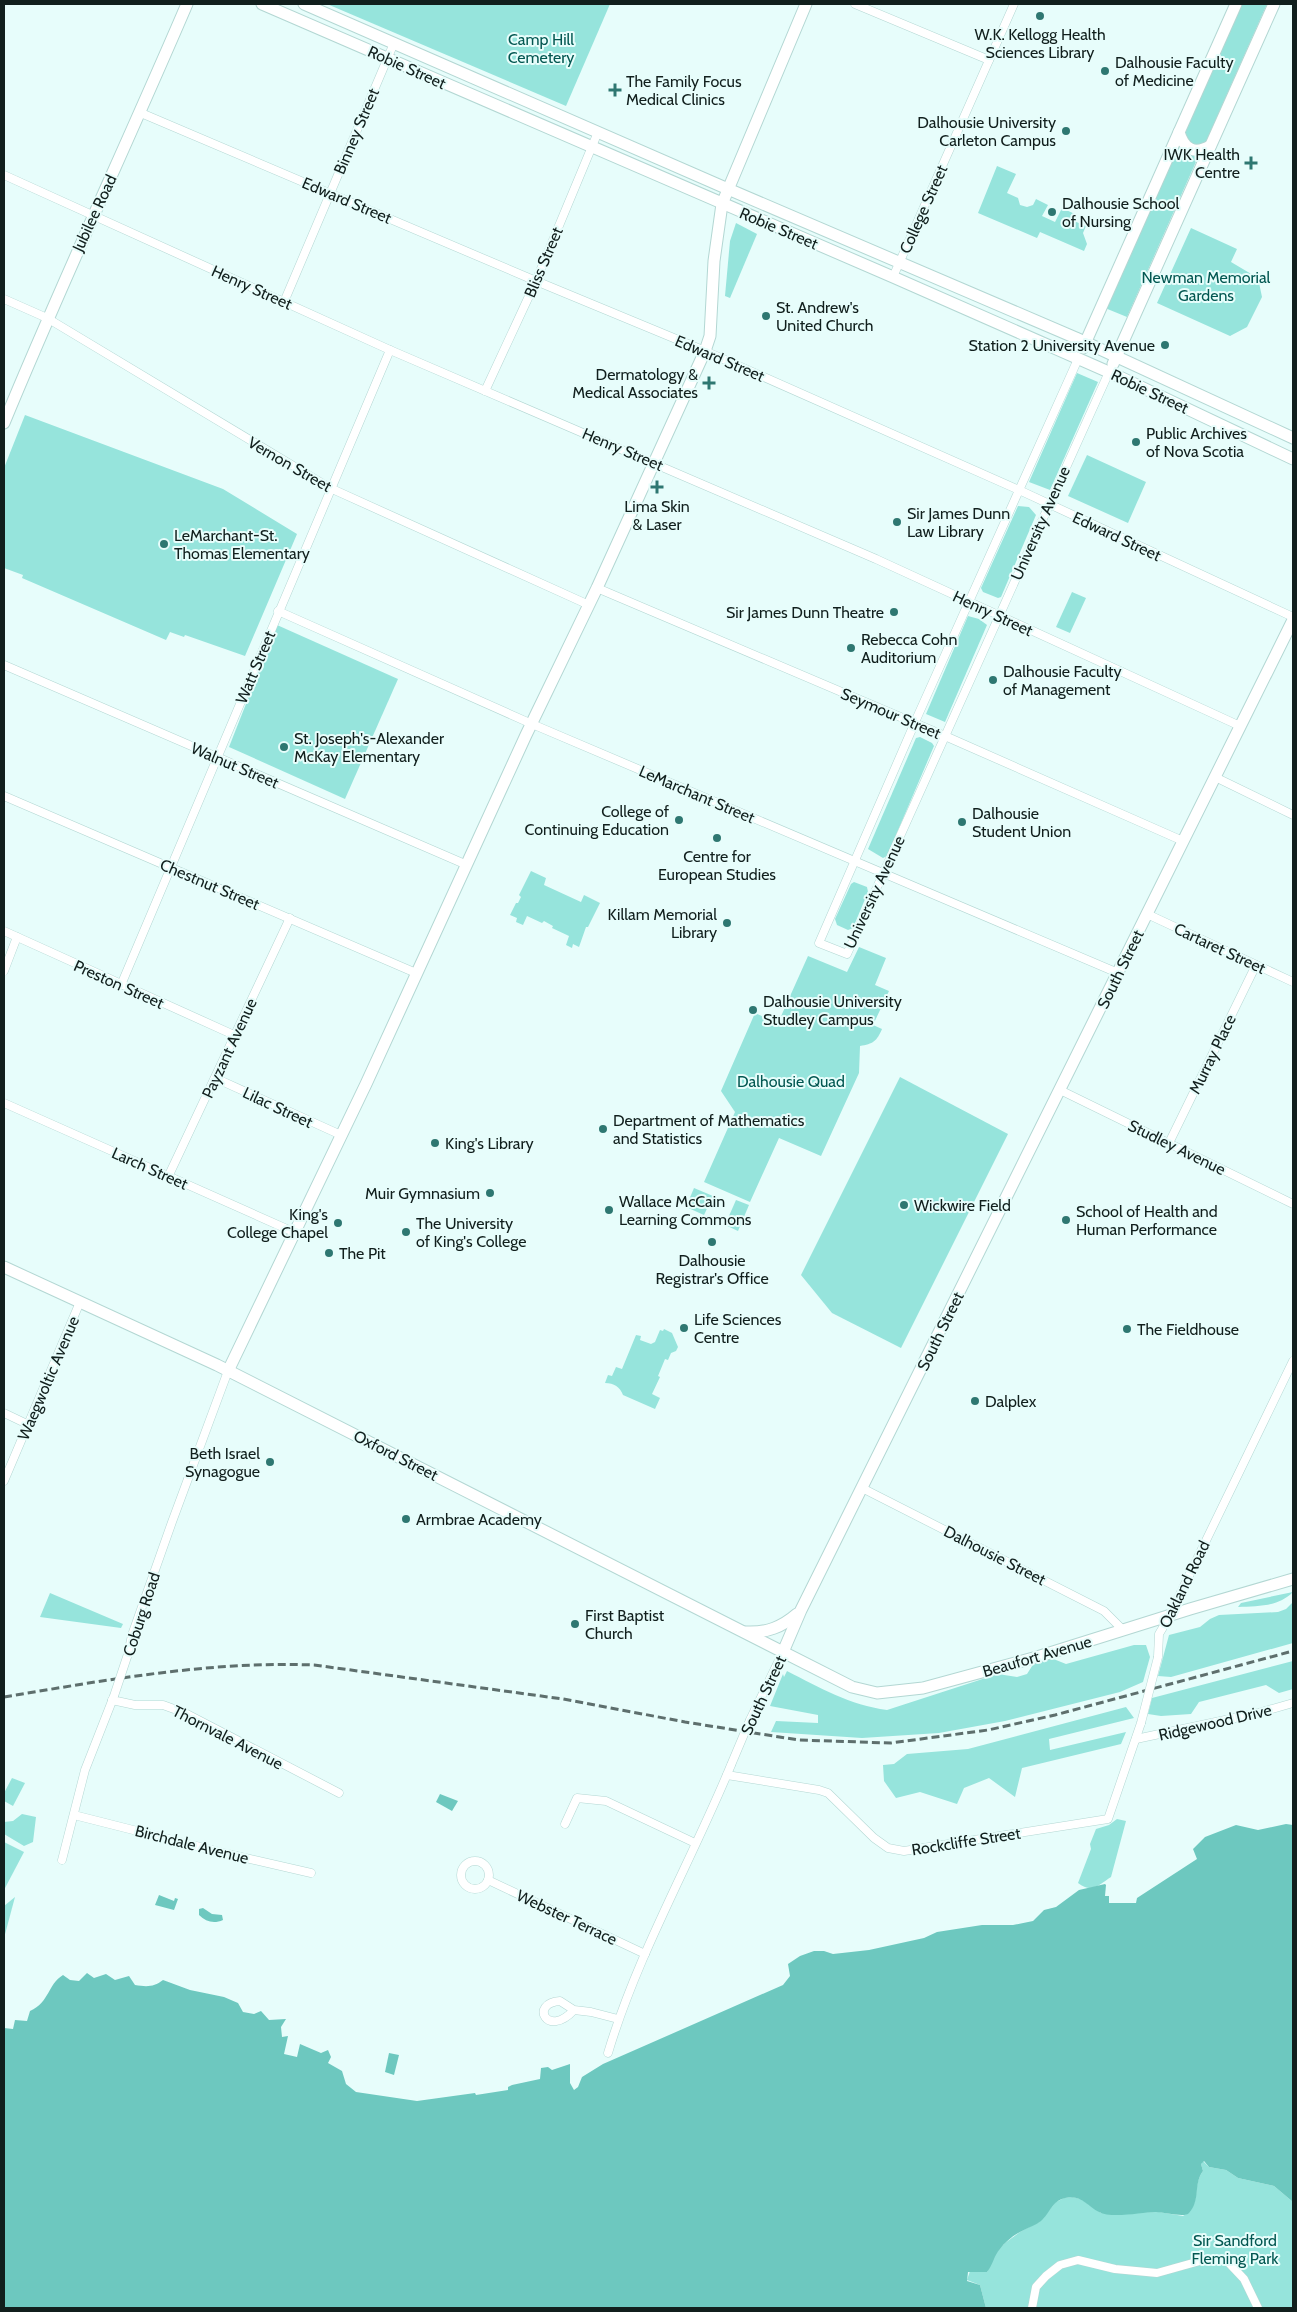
<svg xmlns="http://www.w3.org/2000/svg" width="1297" height="2312" font-family="Cabin,sans-serif">
  <style>
    .green { fill: #96e4dc }
    .water { fill: #6dc8bf }
    .lines { fill: none; stroke-linecap: round; stroke-linejoin: round }
    .street-casing { stroke: #b3d7d3; stroke-width: 9 }
    .secondary-casing { stroke: #b3d7d3; stroke-width: 13 }
    .street { stroke: #fff; stroke-width: 8 }
    .secondary { stroke: #fff; stroke-width: 11 }
    .rail { stroke: #5e6f6d; stroke-width: 3; stroke-dasharray: 8 4; stroke-linecap: butt }
    .street-bridge-casing { stroke: #b3d7d3; stroke-width: 9; stroke-linecap: butt }
    .street-bridge { stroke: #fff; stroke-width: 8 }
    .poi-dot { fill: #2e7771; stroke: #e7fdfb; stroke-width: 2 }
    .labels { text-anchor: middle; stroke-width: 4; stroke-linejoin: round; paint-order: stroke }
    .poi-label { font-size: 16px; fill: #111f1d; stroke: #e7fdfb; text-anchor: start }
    .park-label { font-size: 16px; fill: #025751; stroke: #e7fdfb }
    .street-label { font-size: 16px; fill: #111f1d; stroke: #e7fdfb }
  </style>
  <rect width="100%" height="100%" fill="#e7fdfb"/>
  <g class="green">
    <path d="M327,4h283l-44,102z"/>
    <path d="M1242,4h25l-62,140 -13,2 -8,-11z"/>
    <path d="M1179,146l4,5 16,4 -72,162 -22,-9z"/>
    <path d="M997,166l19,8 -9,19 11,5 2,7 7,2 6,-2 3,-6 12,6 -6,11 13,6 7,-14 15,7 -3,6 12,5 -3,7 4,11 -3,7 -44,-19 -3,6 -59,-25z"/>
    <path d="M736,223l21,11 -27,64 -5,-2 5,-55z"/>
    <path d="M1191,228l46,21 -6,13 27,16 4,19 -15,30 -17,9 -73,-33z"/>
    <path d="M1077,373l21,9 -48,108 -21,-8z"/>
    <path d="M25,415l198,74 74,45 -52,122 -60,-21 -1,2 -14,-5 -4,8 -144,-62 1,-3 -19,-7v-100z"/>
    <path d="M1087,455l59,27 -18,41 -60,-27z"/>
    <path d="M1018,506l11,1 7,8 -35,82 -3,1 -15,-6 -2,-4z"/>
    <path d="M1072,592l14,6 -16,35 -14,-6z"/>
    <path d="M968,616l11,3 8,6 -42,97 -19,-8z"/>
    <path d="M277,625l121,54 -53,120 -116,-52z"/>
    <path d="M920,737l12,6 2,3 -47,110 -4,2 -15,-9 48,-111z"/>
    <path d="M531,871l15,7 -2,7 37,17 3,-7 16,8 -12,24h-2l-7,20 -6,-3 -1,4 -6,-3 3,-9 -17,-8 1,-2 -9,-5 -2,2 -15,-7 -4,9 -7,-3 1,-4 -7,-3 6,-12h2l3,-6 -2,-2z"/>
    <path d="M854,882l13,5 1,5 -15,36 -5,2 -11,-5 -2,-6 16,-35z"/>
    <path d="M859,947l27,11 -11,27 14,6 -16,34 9,4c-5,12 -9,15 -22,17l-1,27 -38,83 -42,-18 -29,64 -46,-20 31,-70 -14,-21 34,-78 23,10 30,-67 39,16z"/>
    <path d="M900,1077l108,57 -107,214 -69,-35 -31,-38z"/>
    <path d="M694,1188l19,8 -9,19 -18,-8z"/>
    <path d="M736,1200l13,5 -11,26 -13,-6z"/>
    <path d="M664,1329l8,4 6,14 -2,4 -5,2 -3,7 -3,-1 -7,17 2,1 -8,17 8,4 -5,11 -32,-14c-3,-8 -9,-12 -18,-12l3,-8 4,1 4,-9 6,2 14,-34 5,1 -1,4 11,4 4,-2 5,-12 3,1z"/>
    <path d="M1293,1592c-15,15 -35,14 -55,15l3,-4z"/>
    <path d="M50,1593l73,31 -2,4 -81,-11z"/>
    <path d="M1293,1602v41l-122,34 -13,-1 11,-41 31,-8 10,-8 9,-4 59,-3 8,-3z"/>
    <path d="M1134,1645h12l4,12 -7,25 -23,10 -115,29 -66,12 -77,5 -91,-6 5,-11 42,2v-8l-48,-9 13,-32 1,3 3,-6c33,17 63,34 100,39l111,-36 19,3 10,-3 7,-11 17,-5 15,6z"/>
    <path d="M1293,1661v28l-14,4 -13,-8 -67,17 -8,12 -30,2 -13,-2 4,-16z"/>
    <path d="M1126,1707l8,11 -85,21 1,11 76,-18 -5,12 -99,24 -7,29 -26,-19 -25,10 -7,16 -37,-12 -24,6 -12,-17 -1,-16 11,-1 13,-10 61,-5z"/>
    <path d="M12,1778l13,5 -12,23 -9,-5v-8z"/>
    <path d="M22,1814l14,3 -3,25 -9,4 -20,-12v-12l9,-1z"/>
    <path d="M1117,1819l9,2 -15,56c-11,7 -19,17 -33,6l13,-34 -1,-5 6,-15 13,-4z"/>
    <path d="M4,1842l20,10 -20,38z"/>
    <path d="M15,1897l-11,41v-32z"/>
    <path d="M1203,2161l6,6 17,3 12,8 36,8 19,16v106h-307l-6,-23 -13,-5 3,-9 17,1 9,-19 9,-10 15,-11 19,-10 17,-20 8,-4 8,-1 9,2 20,14 58,-1 24,4c20,-12 8,-29 20,-45l-2,-7z"/>
  </g>
  <g class="water">
    <path d="M440,1794l18,7 -6,10 -16,-9z"/>
    <path d="M1286,1824l7,1v377l-19,-16 -36,-8 -12,-8 -17,-3 -5,-6 -3,3 2,7c-10,13 -2,29 -14,42 -4,5 -25,-1 -33,-1 -14,0 -44,7 -57,0 -12,-6 -18,-18 -34,-14 -13,3 -15,15 -24,23 -5,4 -12,6 -17,9 -9,4 -18,11 -24,19 -6,6 -7,16 -13,23h-19l-1,9 13,4 6,23h-982v-280l9,1 2,-9 12,1 3,-10c20,-9 17,-26 33,-36l7,5 9,1 8,-8 7,5 12,-4 9,6 14,-4 6,9c12,2 19,2 28,-5l27,10 34,7 14,6 5,9 11,2 7,-3 8,9 17,-1 -5,8 1,10 6,-1 -4,18 13,3 3,-13 21,9 7,-3 3,7 -3,6 14,8 4,13 10,8 61,9 58,-8 1,2 32,-5v-3l4,-2 28,-6 1,-11 7,-1 4,3 18,-6v19l4,7 4,-3 4,-10 21,-13 180,-79 7,-9 -2,-12 12,-8 14,-5h10l9,3 36,-4 55,-12 13,-6 45,-7h31l20,-4 11,-11 12,-3 23,-17 26,-6 1,1 -1,11h4v7h27l1,-5 60,-39 -4,-10 12,-12 31,-12 22,5z"/>
    <path d="M159,1895l15,6 1,-3 3,1 -4,11 -19,-5z"/>
    <path d="M203,1908l9,6 10,1 1,5c-9,4 -17,2 -24,-5v-6z"/>
    <path d="M389,2053l10,2 -5,20 -9,-3z"/>
  </g>
  <g class="lines">
    <defs>
      <g id="street">
        <path d="M855,4l134,56"/>
        <path d="M141,113l395,168 169,70 314,139 274,127"/>
        <path d="M4,175l386,175 486,209 364,167"/>
        <path d="M893,277l121,-273"/>
        <path d="M4,299l43,19 283,170 259,117"/>
        <path d="M284,302l110,-259"/>
        <path d="M1078,359l-159,354 -100,230 28,11 262,-582"/>
        <path d="M485,391l51,-110 62,-149"/>
        <path d="M597,588l348,148 238,105"/>
        <path d="M278,611l254,113 586,249"/>
        <path d="M4,665l463,200"/>
        <path d="M1215,777l78,38"/>
        <path d="M4,796l412,177"/>
        <path d="M1147,914l146,68"/>
        <path d="M4,931l230,104"/>
        <path d="M4,971l13,-34"/>
        <path d="M121,985l269,-635"/>
        <path d="M215,1078l126,57"/>
        <path d="M1060,1090l233,114"/>
        <path d="M4,1103l292,130"/>
        <path d="M1169,1143l87,-178"/>
        <path d="M168,1177l122,-259"/>
        <path d="M4,1413l23,11"/>
        <path d="M4,1481l76,-179"/>
        <path d="M862,1488l242,123 19,19"/>
        <path d="M128,1654l4,-19 40,-113 56,-151"/>
        <path d="M1158,1657l1,-23 9,-15 125,-258"/>
        <path d="M112,1700l23,5h28l22,8 154,80"/>
        <path d="M750,1720l33,-68"/>
        <path d="M1136,1739l122,-26 35,-10"/>
        <path d="M727,1775l92,15 9,3 46,45 14,10 16,3 204,-32 33,-96"/>
        <path d="M74,1815l154,39 83,19"/>
        <path d="M565,1824l12,-26 29,3 89,42"/>
        <path d="M62,1860l23,-90 29,-74"/>
        <circle cx="475" cy="1875" r="14"/>
        <path d="M488,1880l157,74"/>
        <path d="M574,2010c-27,29 -45,-7 -14,-9l14,9 17,2 27,7"/>
        <path d="M608,2053c30,-100 83,-191 123,-288"/>
        <path d="M1032,2308l4,-21 10,-11 14,-11 18,-5 37,9 42,4 50,-14 20,2 17,18 14,29"/>
      </g>
      <g id="secondary">
        <path d="M262,4l631,273 227,100 173,82"/>
        <path d="M304,4l424,185 348,149 217,100"/>
        <path d="M1179,132c5,17 15,23 31,14"/>
        <path d="M1083,348l153,-344"/>
        <path d="M1113,364l161,-360"/>
        <path d="M4,423c58,-141 123,-279 183,-419"/>
        <path d="M4,1267l213,98 635,322 25,6 46,-5 114,-31 153,-48 103,-30"/>
        <path d="M228,1371l138,-287 160,-349 71,-147 108,-237 5,-15 4,-75 8,-57 84,-200"/>
        <path d="M746,1632c21,1 36,-5 51,-18"/>
        <path d="M783,1652l18,-42 492,-990"/>
      </g>
    </defs>
    <use href="#street" class="street-casing"/>
    <use href="#secondary" class="secondary-casing"/>
    <use href="#street" class="street"/>
    <use href="#secondary" class="secondary"/>
    <path class="rail" d="M4,1697c103,-17 205,-36 310,-32l249,34 122,23 114,18 92,3 97,-13 67,-15 238,-64"/>
    <defs>
      <g id="street-bridge">
        <path d="M114,1696l14,-42"/>
        <path d="M1141,1723l17,-66"/>
        <path d="M731,1765l19,-45"/>
      </g>
    </defs>
    <use href="#street-bridge" class="street-bridge-casing"/>
    <use href="#street-bridge" class="street-bridge"/>
  </g>
  <g class="poi-dot">
    <circle cx="1040" cy="16" r="5"/>
    <circle cx="1105" cy="71" r="5"/>
    <path d="M612.5 82.5h5v5h5v5h-5v5h-5v-5h-5v-5h5z"/>
    <circle cx="1066" cy="131" r="5"/>
    <path d="M1248.5 155.5h5v5h5v5h-5v5h-5v-5h-5v-5h5z"/>
    <circle cx="1052" cy="212" r="5"/>
    <circle cx="766" cy="316" r="5"/>
    <circle cx="1165" cy="345" r="5"/>
    <path d="M706.5 375.5h5v5h5v5h-5v5h-5v-5h-5v-5h5z"/>
    <circle cx="1136" cy="442" r="5"/>
    <path d="M654.5 479.5h5v5h5v5h-5v5h-5v-5h-5v-5h5z"/>
    <circle cx="897" cy="522" r="5"/>
    <circle cx="164" cy="544" r="5"/>
    <circle cx="894" cy="612" r="5"/>
    <circle cx="851" cy="648" r="5"/>
    <circle cx="993" cy="680" r="5"/>
    <circle cx="284" cy="747" r="5"/>
    <circle cx="679" cy="820" r="5"/>
    <circle cx="962" cy="822" r="5"/>
    <circle cx="717" cy="838" r="5"/>
    <circle cx="727" cy="923" r="5"/>
    <circle cx="753" cy="1010" r="5"/>
    <circle cx="603" cy="1129" r="5"/>
    <circle cx="435" cy="1143" r="5"/>
    <circle cx="490" cy="1193" r="5"/>
    <circle cx="904" cy="1205" r="5"/>
    <circle cx="609" cy="1210" r="5"/>
    <circle cx="1066" cy="1220" r="5"/>
    <circle cx="338" cy="1223" r="5"/>
    <circle cx="406" cy="1232" r="5"/>
    <circle cx="712" cy="1242" r="5"/>
    <circle cx="329" cy="1253" r="5"/>
    <circle cx="684" cy="1328" r="5"/>
    <circle cx="1127" cy="1329" r="5"/>
    <circle cx="975" cy="1401" r="5"/>
    <circle cx="270" cy="1462" r="5"/>
    <circle cx="406" cy="1519" r="5"/>
    <circle cx="575" cy="1624" r="5"/>
  </g>
  <g class="labels">
    <g class="poi-label">
      <text x="1040" y="40" text-anchor="middle">W.K. Kellogg Health<tspan x="1040" dy="18">Sciences Library</tspan></text>
      <text x="1115" y="68">Dalhousie Faculty<tspan x="1115" dy="18">of Medicine</tspan></text>
      <text x="626" y="87">The Family Focus<tspan x="626" dy="18">Medical Clinics</tspan></text>
      <text x="1056" y="128" text-anchor="end">Dalhousie University<tspan x="1056" dy="18">Carleton Campus</tspan></text>
      <text x="1240" y="160" text-anchor="end">IWK Health<tspan x="1240" dy="18">Centre</tspan></text>
      <text x="1062" y="209">Dalhousie School<tspan x="1062" dy="18">of Nursing</tspan></text>
      <text x="776" y="313">St. Andrew's<tspan x="776" dy="18">United Church</tspan></text>
      <text x="1155" y="351" text-anchor="end">Station 2 University Avenue</text>
      <text x="698" y="380" text-anchor="end">Dermatology &amp;<tspan x="698" dy="18">Medical Associates</tspan></text>
      <text x="1146" y="439">Public Archives<tspan x="1146" dy="18">of Nova Scotia</tspan></text>
      <text x="657" y="512" text-anchor="middle">Lima Skin<tspan x="657" dy="18">&amp; Laser</tspan></text>
      <text x="907" y="519">Sir James Dunn<tspan x="907" dy="18">Law Library</tspan></text>
      <text x="174" y="541">LeMarchant-St.<tspan x="174" dy="18">Thomas Elementary</tspan></text>
      <text x="884" y="618" text-anchor="end">Sir James Dunn Theatre</text>
      <text x="861" y="645">Rebecca Cohn<tspan x="861" dy="18">Auditorium</tspan></text>
      <text x="1003" y="677">Dalhousie Faculty<tspan x="1003" dy="18">of Management</tspan></text>
      <text x="294" y="744">St. Joseph's-Alexander<tspan x="294" dy="18">McKay Elementary</tspan></text>
      <text x="669" y="817" text-anchor="end">College of<tspan x="669" dy="18">Continuing Education</tspan></text>
      <text x="972" y="819">Dalhousie<tspan x="972" dy="18">Student Union</tspan></text>
      <text x="717" y="862" text-anchor="middle">Centre for<tspan x="717" dy="18">European Studies</tspan></text>
      <text x="717" y="920" text-anchor="end">Killam Memorial<tspan x="717" dy="18">Library</tspan></text>
      <text x="763" y="1007">Dalhousie University<tspan x="763" dy="18">Studley Campus</tspan></text>
      <text x="613" y="1126">Department of Mathematics<tspan x="613" dy="18">and Statistics</tspan></text>
      <text x="445" y="1149">King's Library</text>
      <text x="480" y="1199" text-anchor="end">Muir Gymnasium</text>
      <text x="619" y="1207">Wallace McCain<tspan x="619" dy="18">Learning Commons</tspan></text>
      <text x="914" y="1211">Wickwire Field</text>
      <text x="1076" y="1217">School of Health and<tspan x="1076" dy="18">Human Performance</tspan></text>
      <text x="328" y="1220" text-anchor="end">King's<tspan x="328" dy="18">College Chapel</tspan></text>
      <text x="416" y="1229">The University<tspan x="416" dy="18">of King's College</tspan></text>
      <text x="339" y="1259">The Pit</text>
      <text x="712" y="1266" text-anchor="middle">Dalhousie<tspan x="712" dy="18">Registrar's Office</tspan></text>
      <text x="694" y="1325">Life Sciences<tspan x="694" dy="18">Centre</tspan></text>
      <text x="1137" y="1335">The Fieldhouse</text>
      <text x="985" y="1407">Dalplex</text>
      <text x="260" y="1459" text-anchor="end">Beth Israel<tspan x="260" dy="18">Synagogue</tspan></text>
      <text x="416" y="1525">Armbrae Academy</text>
      <text x="585" y="1621">First Baptist<tspan x="585" dy="18">Church</tspan></text>
    </g>
    <g class="park-label">
      <text x="541" y="45">Camp Hill<tspan x="541" dy="18">Cemetery</tspan></text>
      <text x="1206" y="283">Newman Memorial<tspan x="1206" dy="18">Gardens</tspan></text>
      <text x="791" y="1087">Dalhousie Quad</text>
      <text x="1235" y="2246">Sir Sandford<tspan x="1235" dy="18">Fleming Park</tspan></text>
    </g>
    <g class="street-label">
      <text transform="translate(407 67) rotate(24)" y="6">Robie Street</text>
      <text transform="translate(356 131) rotate(-67)" y="6">Binney Street</text>
      <text transform="translate(347 200) rotate(23)" y="6">Edward Street</text>
      <text transform="translate(923 209) rotate(-66)" y="6">College Street</text>
      <text transform="translate(94 213) rotate(-65)" y="6">Jubilee Road</text>
      <text transform="translate(779 228) rotate(23)" y="6">Robie Street</text>
      <text transform="translate(543 262) rotate(-67)" y="6">Bliss Street</text>
      <text transform="translate(252 287) rotate(24)" y="6">Henry Street</text>
      <text transform="translate(720 358) rotate(23)" y="6">Edward Street</text>
      <text transform="translate(1150 391) rotate(25)" y="6">Robie Street</text>
      <text transform="translate(623 449) rotate(23)" y="6">Henry Street</text>
      <text transform="translate(290 464) rotate(30)" y="6">Vernon Street</text>
      <text transform="translate(1040 523) rotate(-66)" y="6">University Avenue</text>
      <text transform="translate(1117 536) rotate(25)" y="6">Edward Street</text>
      <text transform="translate(993 613) rotate(25)" y="6">Henry Street</text>
      <text transform="translate(255 667) rotate(-67)" y="6">Watt Street</text>
      <text transform="translate(891 713) rotate(23)" y="6">Seymour Street</text>
      <text transform="translate(235 765) rotate(23)" y="6">Walnut Street</text>
      <text transform="translate(697 794) rotate(23)" y="6">LeMarchant Street</text>
      <text transform="translate(210 884) rotate(23)" y="6">Chestnut Street</text>
      <text transform="translate(874 892) rotate(-65)" y="6">University Avenue</text>
      <text transform="translate(1220 948) rotate(25)" y="6">Cartaret Street</text>
      <text transform="translate(1120 969) rotate(-64)" y="6">South Street</text>
      <text transform="translate(119 984) rotate(24)" y="6">Preston Street</text>
      <text transform="translate(229 1048) rotate(-65)" y="6">Payzant Avenue</text>
      <text transform="translate(1212 1054) rotate(-64)" y="6">Murray Place</text>
      <text transform="translate(278 1107) rotate(25)" y="6">Lilac Street</text>
      <text transform="translate(1177 1147) rotate(26)" y="6">Studley Avenue</text>
      <text transform="translate(150 1168) rotate(24)" y="6">Larch Street</text>
      <text transform="translate(940 1331) rotate(-64)" y="6">South Street</text>
      <text transform="translate(48 1378) rotate(-67)" y="6">Waegwoltic Avenue</text>
      <text transform="translate(396 1455) rotate(27)" y="6">Oxford Street</text>
      <text transform="translate(995 1555) rotate(27)" y="6">Dalhousie Street</text>
      <text transform="translate(1184 1584) rotate(-64)" y="6">Oakland Road</text>
      <text transform="translate(141 1614) rotate(-72)" y="6">Coburg Road</text>
      <text transform="translate(1037 1656) rotate(-16)" y="6">Beaufort Avenue</text>
      <text transform="translate(763 1695) rotate(-65)" y="6">South Street</text>
      <text transform="translate(1215 1722) rotate(-13)" y="6">Ridgewood Drive</text>
      <text transform="translate(228 1737) rotate(27)" y="6">Thornvale Avenue</text>
      <text transform="translate(966 1841) rotate(-9)" y="6">Rockcliffe Street</text>
      <text transform="translate(192 1844) rotate(14)" y="6">Birchdale Avenue</text>
      <text transform="translate(567 1917) rotate(25)" y="6">Webster Terrace</text>
    </g>
  </g>
  <rect width="1297" height="2312" fill="none" stroke="#111f1d" stroke-width="10"/>
</svg>
